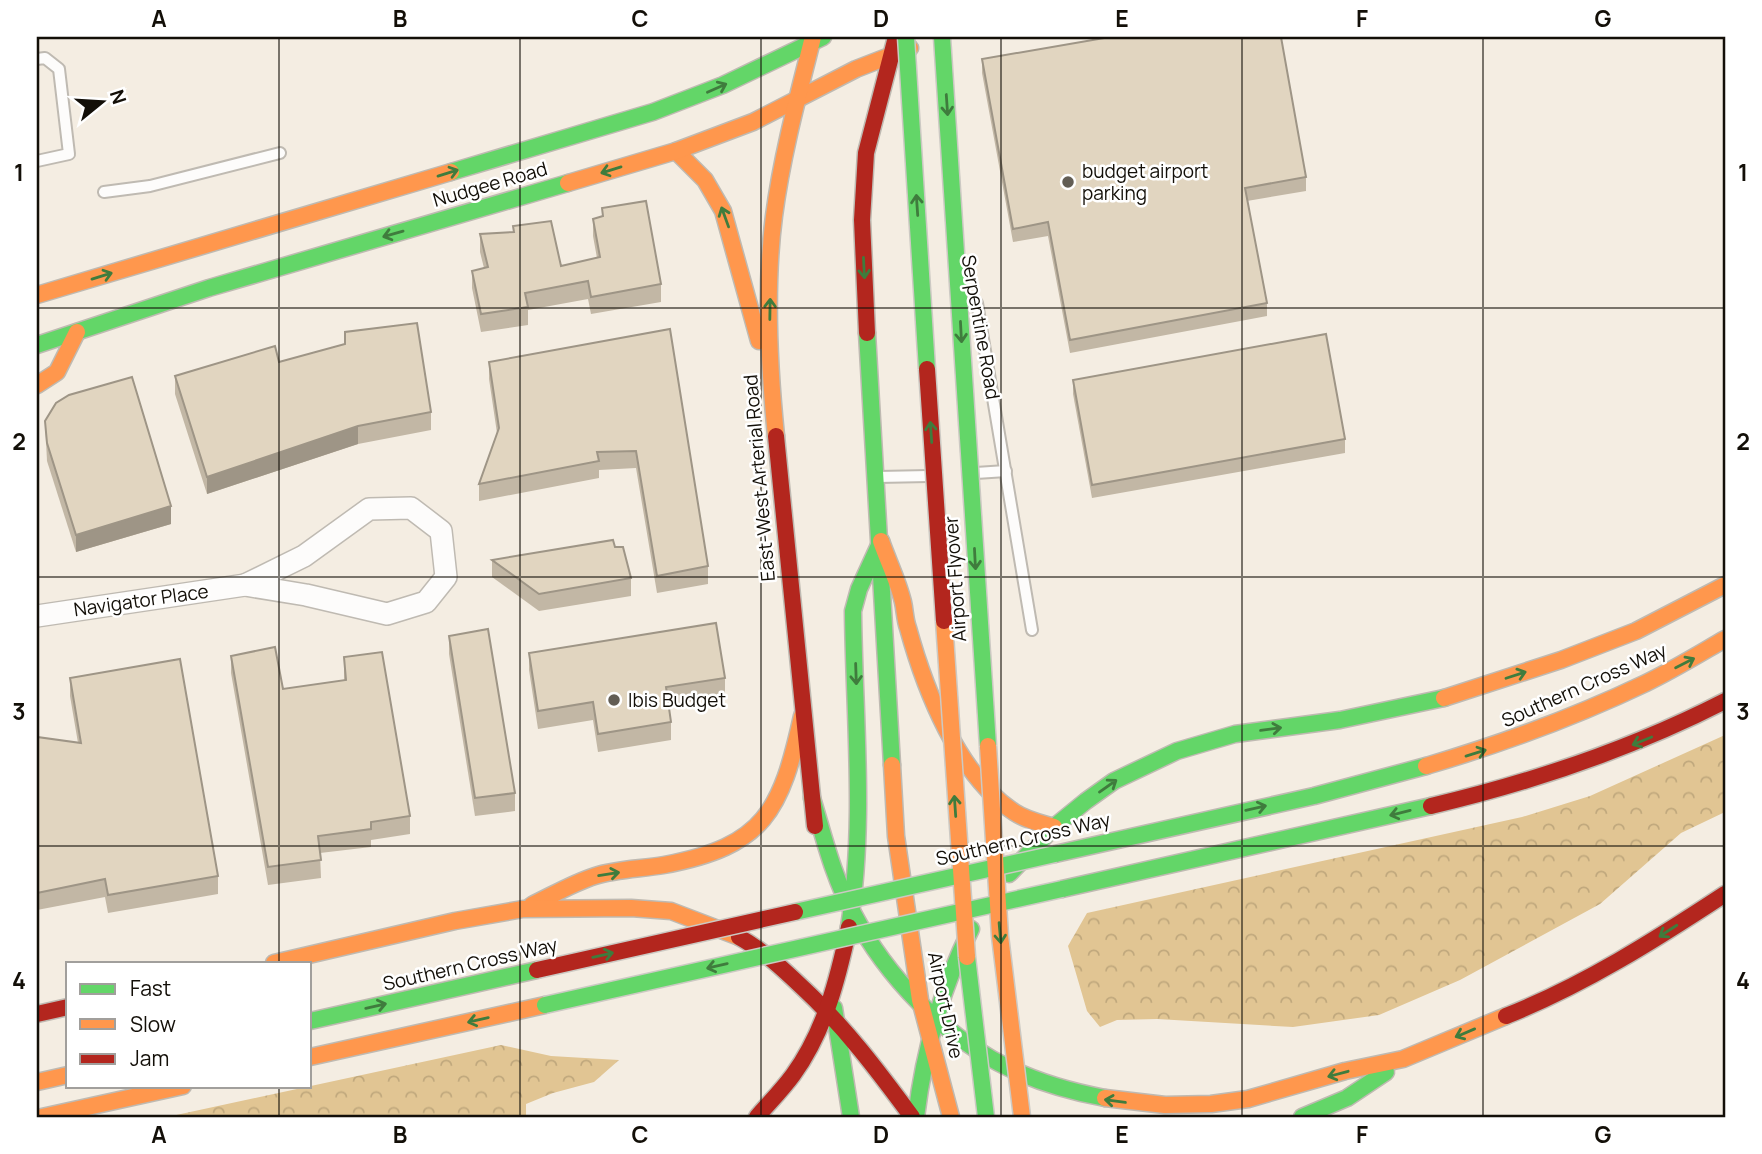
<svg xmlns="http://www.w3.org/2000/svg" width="1762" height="1154" font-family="Manrope,sans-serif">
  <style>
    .forest { fill: url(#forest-crowns) }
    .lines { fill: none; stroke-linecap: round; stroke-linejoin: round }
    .lane-casing { stroke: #bfbab2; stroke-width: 14 }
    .street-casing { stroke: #bfbab2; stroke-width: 24 }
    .fast-casing { stroke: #bfbab2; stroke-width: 19 }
    .slow-casing { stroke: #bfbab2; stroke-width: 19 }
    .jam-casing { stroke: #bfbab2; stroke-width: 19 }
    .lane { stroke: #fdfcfb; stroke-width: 10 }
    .street { stroke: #fdfcfb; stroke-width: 21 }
    .fast { stroke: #63d668; stroke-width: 16 }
    .slow { stroke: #ff974d; stroke-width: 16 }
    .jam { stroke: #b3261e; stroke-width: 16 }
    .fast-bridge-casing { stroke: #ccc9c3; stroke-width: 19; stroke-linecap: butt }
    .slow-bridge-casing { stroke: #ccc9c3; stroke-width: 19; stroke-linecap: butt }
    .jam-bridge-casing { stroke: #ccc9c3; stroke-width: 19; stroke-linecap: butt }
    .fast-bridge { stroke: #63d668; stroke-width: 16 }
    .slow-bridge { stroke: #ff974d; stroke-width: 16 }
    .jam-bridge { stroke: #b3261e; stroke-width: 16 }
    .wall { fill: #c2b7a5 }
    .shaded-wall { fill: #9e9586 }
    .building { fill: #e1d5c0; stroke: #9e9586; stroke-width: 2 }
    .oneway { stroke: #3f7c3d }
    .grid { fill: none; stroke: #130f08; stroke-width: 2; stroke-opacity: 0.55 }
    .poi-dot { fill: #625d54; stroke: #fff; stroke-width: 2.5 }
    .labels { text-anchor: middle; stroke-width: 5; stroke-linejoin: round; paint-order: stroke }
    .poi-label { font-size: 19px; fill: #130f08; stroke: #fff; text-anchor: start }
    .street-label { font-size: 19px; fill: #130f08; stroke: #fff }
    .neatline { fill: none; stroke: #130f08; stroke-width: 2.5 }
    .grid-label { font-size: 23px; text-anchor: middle; font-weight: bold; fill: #130f08 }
  </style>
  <defs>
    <pattern id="forest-crowns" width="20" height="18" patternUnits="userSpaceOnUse" patternTransform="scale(1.75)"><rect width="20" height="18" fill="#e1c593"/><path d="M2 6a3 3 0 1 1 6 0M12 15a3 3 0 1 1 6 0" fill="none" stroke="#c0a87d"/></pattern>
  </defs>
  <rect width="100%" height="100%" fill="#f4ede2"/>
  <g class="forest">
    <path d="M1725,735v77l-44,21 -81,71 -140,76 -81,35 -86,12 -136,-8 -40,1 -17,7 -13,-16 -19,-65 19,-33 435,-96 68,-21z"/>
    <path d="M501,1045l50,11 68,4 -25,22 -41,11 -27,11v13h-359z"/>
  </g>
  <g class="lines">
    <defs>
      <g id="lane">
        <path d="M37,59l8,-1 14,11 10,85 -32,7"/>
        <path d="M104,192l46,-6 130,-33"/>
        <path d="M977,303l55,327"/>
        <path d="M976,473l30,-2"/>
        <path d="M878,477l51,-1"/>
      </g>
      <g id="street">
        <path d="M411,508l30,23 5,46 -20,25 -39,12 -81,-19 -61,-10 59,-29 65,-47z"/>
        <path d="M37,616l208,-31"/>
      </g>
      <g id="fast">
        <path d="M451,172l202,-60 70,-27 100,-48"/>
        <path d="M867,333l25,432"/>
        <path d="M37,345l172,-57 359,-105"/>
        <path d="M812,798c12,39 21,79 41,115 33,63 91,124 156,155 29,14 64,24 96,30"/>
        <path d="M1055,854l259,-58 112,-30"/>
        <path d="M1009,874l45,-47 32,-26 28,-20 63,-30 58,-17 105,-14 104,-22"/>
        <path d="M1062,889l369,-83"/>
        <path d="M849,927c17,-105 5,-211 4,-316l6,-22 22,-48"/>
        <path d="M834,1008l17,109"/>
        <path d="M310,1021l227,-51"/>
        <path d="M916,1117c8,-66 25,-128 55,-188"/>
        <path d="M1302,1117l45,-19 39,-26"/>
      </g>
      <g id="slow">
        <path d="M676,151l29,29 18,31 36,130"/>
        <path d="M568,183l108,-32 77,-29 103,-53 54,-21"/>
        <path d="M37,295l414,-123"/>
        <path d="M37,385l20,-13 20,-40"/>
        <path d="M776,436c-7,-69 -11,-151 -2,-220 8,-61 24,-120 39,-179"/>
        <path d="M881,541c7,20 17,40 22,61 2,9 2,18 5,26 17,62 50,147 106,184 12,8 26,11 40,15"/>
        <path d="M1444,698l117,-38 75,-29 89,-46"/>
        <path d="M892,765l4,71 24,164 31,117"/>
        <path d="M1426,766c75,-22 149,-49 220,-83 27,-13 53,-29 79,-44"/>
        <path d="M532,905c21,-10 41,-22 63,-29 22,-7 46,-7 69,-11 101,-19 117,-54 138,-149"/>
        <path d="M274,963l181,-42 68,-12 108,-1 40,3 68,26"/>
        <path d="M310,1057l235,-52"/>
        <path d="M37,1082l31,-7"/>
        <path d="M1105,1098l60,7 46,-1 37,-5 97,-28 58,-12 103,-43"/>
        <path d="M42,1117l141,-31"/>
      </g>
      <g id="jam">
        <path d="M867,333l-5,-113 4,-67 30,-116"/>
        <path d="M776,436l39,390"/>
        <path d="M1431,806c102,-24 200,-57 294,-105"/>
        <path d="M739,937c25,14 44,32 64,51 42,39 75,83 109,129"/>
        <path d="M37,1014l31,-7"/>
        <path d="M1506,1016c78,-31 149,-76 219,-122"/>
        <path d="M757,1117c12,-14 25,-27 36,-42 32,-44 45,-97 56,-148"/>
      </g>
    </defs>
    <use href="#lane" class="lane-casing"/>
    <use href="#street" class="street-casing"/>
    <use href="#fast" class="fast-casing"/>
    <use href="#slow" class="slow-casing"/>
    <use href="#jam" class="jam-casing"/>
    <use href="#lane" class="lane"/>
    <use href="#street" class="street"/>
    <use href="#fast" class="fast"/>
    <use href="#slow" class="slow"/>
    <use href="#jam" class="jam"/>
    <defs>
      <g id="fast-bridge">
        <path d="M906,37l21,332"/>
        <path d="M942,37l46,709"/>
        <path d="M795,912l260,-58"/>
        <path d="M967,957l19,160"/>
        <path d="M545,1005l517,-116"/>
      </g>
      <g id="slow-bridge">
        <path d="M944,621l23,336"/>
        <path d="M988,746l12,190 22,181"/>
      </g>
      <g id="jam-bridge">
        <path d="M927,369l17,252"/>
        <path d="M537,970l258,-58"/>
      </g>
    </defs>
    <use href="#fast-bridge" class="fast-bridge-casing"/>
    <use href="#slow-bridge" class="slow-bridge-casing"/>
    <use href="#jam-bridge" class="jam-bridge-casing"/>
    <use href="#fast-bridge" class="fast-bridge"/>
    <use href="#slow-bridge" class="slow-bridge"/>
    <use href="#jam-bridge" class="jam-bridge"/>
  </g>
  <g class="wall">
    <path d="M982,59l324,118v14l-59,10 20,102v13l-197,37 -22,-117 -35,6 -31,-169z"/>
    <path d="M602,208l59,76v18l-70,12 -3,-15 -60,11v15l-47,7 -9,-44v-17l12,-3 -4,-16v-18l33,-2v-6l48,40 36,-8 -4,-22v-17l9,-3z"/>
    <path d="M670,329l38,237v18l-51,9 -21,-125 -37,2v8l-120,23v-17l18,-51 -8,-54v-17z"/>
    <path d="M279,362l152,50v18l-73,14 -151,50 -32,-100v-18z"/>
    <path d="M1073,380l272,59v14l-253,45 -19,-104z"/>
    <path d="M45,421l126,103 -95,28 -29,-91z"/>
    <path d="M615,547l16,31v18l-92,15 -47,-34v-17z"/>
    <path d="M449,636l66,157v18l-40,5 -26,-162z"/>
    <path d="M529,653l196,25v18l-57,9 3,17v18l-73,12 -5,-32 -55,9 -9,-59z"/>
    <path d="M231,656l52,33 61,-9v-23l66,159v18l-39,6v7l-51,6 1,25 -53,7 -37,-212z"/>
    <path d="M70,678l148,198v18l-110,19 -3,-16 -68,13v-173l41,6 -8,-47z"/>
  </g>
  <g class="shaded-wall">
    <path d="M358,426v18l-151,50v-17z"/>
    <path d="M171,506v18l-95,28v-17z"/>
  </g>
  <g class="building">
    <path d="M1110,37h171l25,140 -61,11 22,115 -197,37 -22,-118 -35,7 -31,-170z"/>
    <path d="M646,201l15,83 -70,13 -3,-16 -63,12 3,14 -47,7 -9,-43 16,-4 -8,-33 34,-2 -1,-6 38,-5 10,45 39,-9 -7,-38 10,-3 -1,-8z"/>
    <path d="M417,323l14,89 -73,14 -151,51 -32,-101 100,-30 4,16 66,-18v-12z"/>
    <path d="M670,329l38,237 -51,10 -21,-125 -39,1 2,9 -120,23 20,-56 -10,-66z"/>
    <path d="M1326,334l19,105 -253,46 -19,-105z"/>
    <path d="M132,377l39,129 -95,29 -29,-92 -2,-22 11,-18 13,-8z"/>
    <path d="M613,540l2,7h8l8,31 -92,16 -47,-34z"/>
    <path d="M716,623l9,55 -59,9 5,35 -73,12 -5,-32 -55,9 -9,-58z"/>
    <path d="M488,629l27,164 -40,5 -26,-162z"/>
    <path d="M275,647l8,42 63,-9 -2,-23 38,-5 28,164 -39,6v7l-53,7 3,24 -53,7 -37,-211z"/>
    <path d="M180,659l38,217 -110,19 -3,-16 -68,14v-156l44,6 -11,-65z"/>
  </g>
  <defs><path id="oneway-shaft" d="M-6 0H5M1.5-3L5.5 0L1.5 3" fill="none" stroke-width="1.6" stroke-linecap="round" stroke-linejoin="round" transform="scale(1.75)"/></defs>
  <g class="oneway">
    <use href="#oneway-shaft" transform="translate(717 88) rotate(-24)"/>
    <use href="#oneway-shaft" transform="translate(947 105) rotate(86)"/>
    <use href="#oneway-shaft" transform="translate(611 170) rotate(163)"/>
    <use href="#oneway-shaft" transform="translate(448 173) rotate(-17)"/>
    <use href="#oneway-shaft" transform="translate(917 205) rotate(-94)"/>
    <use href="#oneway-shaft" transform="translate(725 217) rotate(-110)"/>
    <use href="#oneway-shaft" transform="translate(393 234) rotate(164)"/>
    <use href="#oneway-shaft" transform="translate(864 268) rotate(87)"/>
    <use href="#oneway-shaft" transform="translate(102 276) rotate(-17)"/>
    <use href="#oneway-shaft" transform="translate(770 309) rotate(-89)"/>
    <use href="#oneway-shaft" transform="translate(961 332) rotate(87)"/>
    <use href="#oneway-shaft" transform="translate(931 432) rotate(-94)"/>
    <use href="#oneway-shaft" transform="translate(975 559) rotate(87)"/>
    <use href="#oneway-shaft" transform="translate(1685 663) rotate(-27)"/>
    <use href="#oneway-shaft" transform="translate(856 674) rotate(88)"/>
    <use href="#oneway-shaft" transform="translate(1516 675) rotate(-18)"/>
    <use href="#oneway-shaft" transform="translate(1271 729) rotate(-8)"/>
    <use href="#oneway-shaft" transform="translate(1642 741) rotate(158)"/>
    <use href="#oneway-shaft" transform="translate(1476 753) rotate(-17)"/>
    <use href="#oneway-shaft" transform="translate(1108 786) rotate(-35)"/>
    <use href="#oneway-shaft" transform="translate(955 806) rotate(-94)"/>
    <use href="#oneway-shaft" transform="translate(1256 808) rotate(-13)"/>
    <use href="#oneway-shaft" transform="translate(1400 813) rotate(166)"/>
    <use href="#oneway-shaft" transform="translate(609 874) rotate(-9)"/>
    <use href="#oneway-shaft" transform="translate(1668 931) rotate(147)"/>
    <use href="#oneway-shaft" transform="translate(1000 933) rotate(85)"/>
    <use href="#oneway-shaft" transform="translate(603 955) rotate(-13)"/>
    <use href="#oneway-shaft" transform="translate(717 966) rotate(167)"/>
    <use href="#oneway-shaft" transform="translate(376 1006) rotate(-13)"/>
    <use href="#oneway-shaft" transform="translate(478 1020) rotate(167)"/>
    <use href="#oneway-shaft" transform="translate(1465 1033) rotate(157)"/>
    <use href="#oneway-shaft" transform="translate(1338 1074) rotate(165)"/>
    <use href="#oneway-shaft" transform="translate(1115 1101) rotate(-172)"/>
  </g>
  <path class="grid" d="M279,37v926M520,37v1080M761,37v1080M1001,37v1080M1242,37v1080M1483,37v1080M37,308h1688M37,577h1688M37,846h1688M279,1086v31"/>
  <g class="poi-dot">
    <circle cx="1068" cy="182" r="7"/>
    <circle cx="614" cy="700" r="7"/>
  </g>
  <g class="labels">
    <g class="poi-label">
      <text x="1082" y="178">budget airport<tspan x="1082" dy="22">parking</tspan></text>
      <text x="628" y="707">Ibis Budget</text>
    </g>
    <g class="street-label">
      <text transform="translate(490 184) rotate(-16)" y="7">Nudgee Road</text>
      <text transform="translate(981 327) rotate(80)" y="7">Serpentine Road</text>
      <text transform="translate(759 478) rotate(-95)" y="7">East-West Arterial Road</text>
      <text transform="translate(955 579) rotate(-94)" y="7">Airport Flyover</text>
      <text transform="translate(141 600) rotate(-8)" y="7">Navigator Place</text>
      <text transform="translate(1584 685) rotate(-24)" y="7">Southern Cross Way</text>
      <text transform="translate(1023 839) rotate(-13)" y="7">Southern Cross Way</text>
      <text transform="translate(470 964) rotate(-13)" y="7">Southern Cross Way</text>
      <text transform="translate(946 1005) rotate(78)" y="7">Airport Drive</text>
    </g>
  </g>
  <rect width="1762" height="1154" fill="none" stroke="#ffffff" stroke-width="77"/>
  <rect x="66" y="962" width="245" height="126" fill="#ffffff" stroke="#a19f9c" stroke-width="2"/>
  <rect x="80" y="984" width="35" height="10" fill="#63d668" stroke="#a19f9c" stroke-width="2"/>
  <text x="130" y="996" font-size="21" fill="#130f08">Fast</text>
  <rect x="80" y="1019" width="35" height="10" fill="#ff974d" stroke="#a19f9c" stroke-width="2"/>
  <text x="130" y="1032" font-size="21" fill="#130f08">Slow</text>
  <rect x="80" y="1054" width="35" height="10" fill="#b3261e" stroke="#a19f9c" stroke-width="2"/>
  <text x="130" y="1066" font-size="21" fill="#130f08">Jam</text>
  <g transform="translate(102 102) rotate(72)" stroke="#ffffff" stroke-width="5" paint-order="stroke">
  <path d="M0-5L12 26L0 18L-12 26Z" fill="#130f08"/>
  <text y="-10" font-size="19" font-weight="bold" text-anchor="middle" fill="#130f08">N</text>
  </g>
  <rect x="38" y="38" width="1686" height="1078" class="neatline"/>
  <g class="grid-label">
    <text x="159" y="27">A</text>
    <text x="400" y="27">B</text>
    <text x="640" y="27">C</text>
    <text x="881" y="27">D</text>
    <text x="1122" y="27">E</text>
    <text x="1362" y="27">F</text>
    <text x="1603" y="27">G</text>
    <text x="19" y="181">1</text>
    <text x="1743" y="181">1</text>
    <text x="19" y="450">2</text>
    <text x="1743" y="450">2</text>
    <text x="19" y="720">3</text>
    <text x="1743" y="720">3</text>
    <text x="19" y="989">4</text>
    <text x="1743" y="989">4</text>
    <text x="159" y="1143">A</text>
    <text x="400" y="1143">B</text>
    <text x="640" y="1143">C</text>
    <text x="881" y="1143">D</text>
    <text x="1122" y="1143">E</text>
    <text x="1362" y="1143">F</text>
    <text x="1603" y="1143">G</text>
  </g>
</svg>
